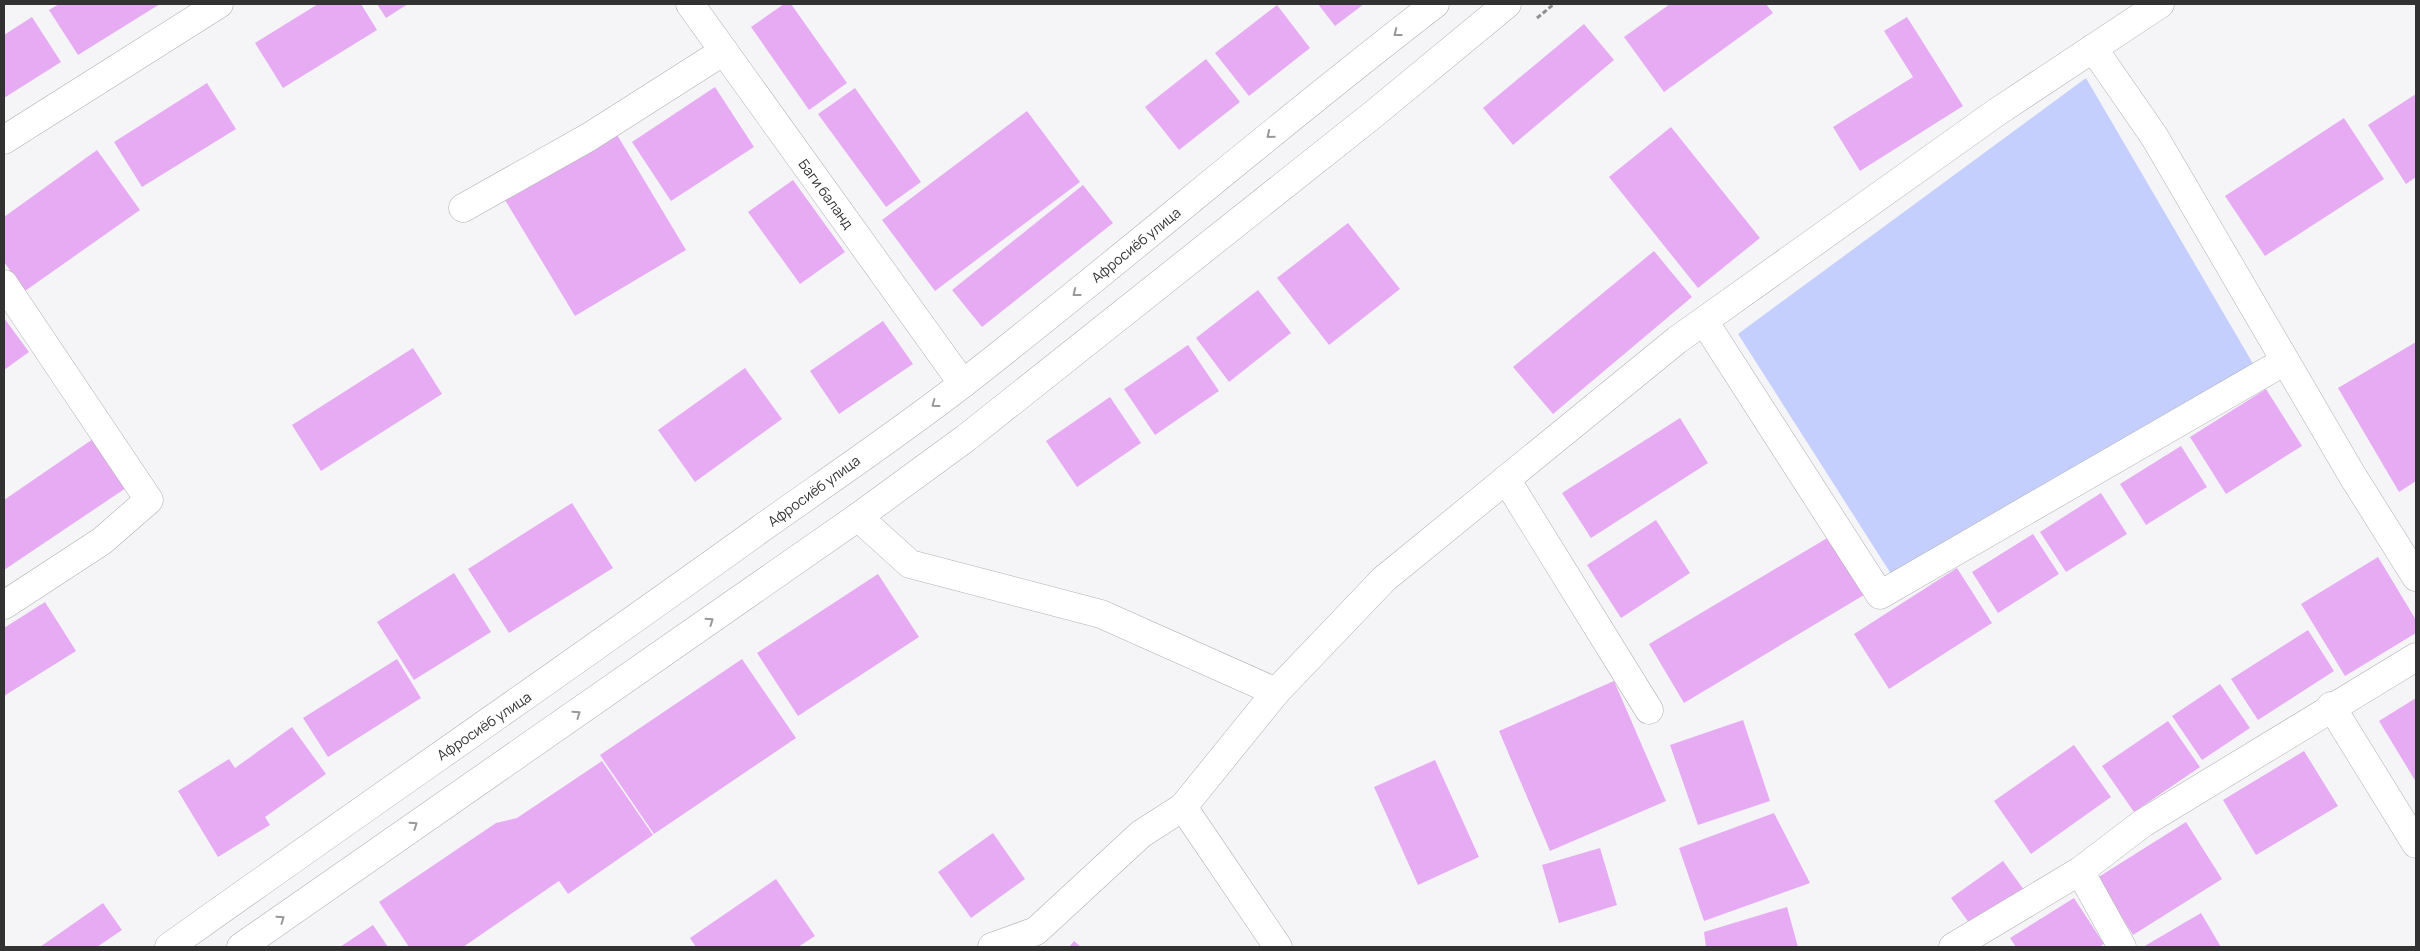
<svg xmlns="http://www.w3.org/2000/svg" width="2420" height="951" font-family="Manrope,sans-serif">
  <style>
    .green { fill: #c4cffe }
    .building { fill: #e7abf3 }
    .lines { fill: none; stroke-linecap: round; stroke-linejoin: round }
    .minor-casing { stroke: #afb0b2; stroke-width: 29 }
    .major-casing { stroke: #afb0b2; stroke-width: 29 }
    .path { stroke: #909092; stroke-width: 3; stroke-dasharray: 5 2.5; stroke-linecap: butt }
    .minor { stroke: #fff; stroke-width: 28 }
    .major { stroke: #fff; stroke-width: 28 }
    .oneway { stroke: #989899 }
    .labels { text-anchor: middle; stroke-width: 5; stroke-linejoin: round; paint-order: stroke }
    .street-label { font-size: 14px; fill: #323233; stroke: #fff }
  </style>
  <rect width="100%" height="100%" fill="#f5f5f8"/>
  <path class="green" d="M2086,78l169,289 -362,210 -155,-243z"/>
  <g class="building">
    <path d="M59,4h101l-82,51 -29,-45z"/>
    <path d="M318,4h43l16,26 -94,58 -28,-45z"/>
    <path d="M377,4h31l-22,14z"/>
    <path d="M784,4h7l56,79 -38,27 -58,-83z"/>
    <path d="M1318,4h46l-29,22z"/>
    <path d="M1670,4h96l7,9 -109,79 -40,-55z"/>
    <path d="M1277,5l33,43 -61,48 -34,-43z"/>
    <path d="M32,17l29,45 -57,36v-63z"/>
    <path d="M1907,17l56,89 -103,65 -27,-44 80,-50 -29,-46z"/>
    <path d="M1584,24l30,36 -101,85 -30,-37z"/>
    <path d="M1206,59l34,43 -61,48 -34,-43z"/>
    <path d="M207,83l29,46 -94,58 -28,-45z"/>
    <path d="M715,87l39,60 -83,54 -39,-59z"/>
    <path d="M855,88l66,94 -35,25 -68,-93z"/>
    <path d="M2416,94v83l-10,7 -38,-59z"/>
    <path d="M1027,111l53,71 -145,109 -53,-71z"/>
    <path d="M2344,118l40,61 -119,77 -40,-60z"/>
    <path d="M1671,127l89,111 -62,50 -89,-111z"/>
    <path d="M613,128l73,122 -111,66 -73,-121z"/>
    <path d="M97,150l43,60 -115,81 -21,-29v-45z"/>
    <path d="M793,180l52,72 -45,32 -52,-72z"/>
    <path d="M1083,185l30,38 -131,104 -30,-37z"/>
    <path d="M1348,223l52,66 -71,56 -52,-67z"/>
    <path d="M1654,251l38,46 -139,117 -40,-47z"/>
    <path d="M1258,290l33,43 -62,49 -33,-44z"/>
    <path d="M4,318l25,34 -25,18z"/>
    <path d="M883,321l30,43 -74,50 -29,-43z"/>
    <path d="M2416,342v139l-17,11 -61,-104z"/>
    <path d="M1188,345l31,46 -64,44 -31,-46z"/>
    <path d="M413,348l29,46 -121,77 -29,-46z"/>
    <path d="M745,368l37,51 -87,63 -37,-52z"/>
    <path d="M2266,389l36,57 -76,48 -36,-57z"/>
    <path d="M1110,397l31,46 -64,44 -31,-46z"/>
    <path d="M1680,418l28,45 -117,75 -29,-45z"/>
    <path d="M93,439l33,49 -122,82v-70z"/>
    <path d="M2181,446l26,41 -61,38 -26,-41z"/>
    <path d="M2101,493l26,41 -61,38 -26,-40z"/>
    <path d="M572,503l41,65 -104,65 -41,-64z"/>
    <path d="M1656,520l34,53 -69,45 -34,-53z"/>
    <path d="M1834,534l35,58 -185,111 -35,-59z"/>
    <path d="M2033,534l26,40 -61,39 -26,-41z"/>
    <path d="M2378,557l38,63v13l-71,43 -44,-72z"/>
    <path d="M1957,568l35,55 -103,66 -35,-55z"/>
    <path d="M454,573l37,59 -77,48 -37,-58z"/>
    <path d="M878,574l41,63 -121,79 -41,-63z"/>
    <path d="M45,602l31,49 -72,45v-68z"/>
    <path d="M2308,630l26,41 -76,49 -27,-41z"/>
    <path d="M397,659l24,39 -93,59 -25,-39z"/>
    <path d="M742,659l54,79 -142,96 -54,-79z"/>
    <path d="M1614,681l52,120 -116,50 -51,-120z"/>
    <path d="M2220,684l30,44 -48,32 -30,-44z"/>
    <path d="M2416,698v84l-37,-61z"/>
    <path d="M1743,720l27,81 -72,24 -28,-80z"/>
    <path d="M2168,721l32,46 -66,45 -32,-46z"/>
    <path d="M292,727l34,47 -61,43 5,8 -52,32 -40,-66 51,-32 6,9z"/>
    <path d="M2074,745l37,52 -80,57 -37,-53z"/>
    <path d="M2304,751l34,55 -82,49 -33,-55z"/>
    <path d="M1435,760l44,97 -61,28 -44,-98z"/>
    <path d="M602,761l51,74 -85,59 -9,-13 -96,66h-54l-30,-45 117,-79 21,-5z"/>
    <path d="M1774,813l36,70 -106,38 -25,-73z"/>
    <path d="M2186,822l36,57 -89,56 -36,-57z"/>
    <path d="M993,833l32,46 -54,39 -33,-46z"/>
    <path d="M1600,848l17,57 -58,18 -17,-58z"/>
    <path d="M2003,861l24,33 -52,37 -24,-33z"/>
    <path d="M776,879l39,57 -17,11h-102l-6,-9z"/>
    <path d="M2074,898l30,46 -5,3h-83l-6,-9z"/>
    <path d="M103,903l19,27 -25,17h-57z"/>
    <path d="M1787,907l11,40h-92l-2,-15z"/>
    <path d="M2201,913l20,34h-78z"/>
    <path d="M373,925l15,22h-48z"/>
    <path d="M1074,941l7,6h-12z"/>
  </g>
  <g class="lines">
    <defs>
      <g id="minor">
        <path d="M690,4l273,380"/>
        <path d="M2093,48l61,88 198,339 64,102"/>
        <path d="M4,140l215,-136"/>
        <path d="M463,208l126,-71 135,-86"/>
        <path d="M4,284l145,216 -47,41 -98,64"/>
        <path d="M1704,321l176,274 405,-234"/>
        <path d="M1506,479l143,231"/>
        <path d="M858,517l52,47 191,50 175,78"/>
        <path d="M2331,706l85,138"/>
        <path d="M1183,807l95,140"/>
        <path d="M2080,871l42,76"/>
        <path d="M992,947l44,-16 105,-97 42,-27 93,-115 108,-113 293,-239 320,-228 163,-108"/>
        <path d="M1953,947l127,-76 63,-48 273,-166"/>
      </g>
      <g id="major">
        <path d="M169,947c196,-140 394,-276 590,-417 69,-49 139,-96 206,-148 159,-124 311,-256 470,-378"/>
        <path d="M241,947l617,-430 108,-79 409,-325 132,-109"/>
      </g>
    </defs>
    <use href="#minor" class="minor-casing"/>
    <use href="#major" class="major-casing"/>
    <path class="path" d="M1537,18l17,-14"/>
    <use href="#minor" class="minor"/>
    <use href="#major" class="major"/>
  </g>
  <defs><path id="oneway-chevron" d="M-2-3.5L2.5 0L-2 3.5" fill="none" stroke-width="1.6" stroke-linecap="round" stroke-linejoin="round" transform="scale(1.25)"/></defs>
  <g class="oneway">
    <use href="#oneway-chevron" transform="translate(1397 33) rotate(142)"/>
    <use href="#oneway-chevron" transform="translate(1270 135) rotate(140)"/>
    <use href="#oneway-chevron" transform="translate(1076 293) rotate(142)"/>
    <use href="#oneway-chevron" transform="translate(935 404) rotate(144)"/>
    <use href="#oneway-chevron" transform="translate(710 621) rotate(-35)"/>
    <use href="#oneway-chevron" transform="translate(577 714) rotate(-35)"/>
    <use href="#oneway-chevron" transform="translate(414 825) rotate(-34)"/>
    <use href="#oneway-chevron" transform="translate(281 919) rotate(-35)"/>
  </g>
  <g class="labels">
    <g class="street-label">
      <text transform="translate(826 194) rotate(54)" y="5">Баги баланд</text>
      <text transform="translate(1136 245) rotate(-39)" y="5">Афросиёб улица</text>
      <text transform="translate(814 491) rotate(-36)" y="5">Афросиёб улица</text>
      <text transform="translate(484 726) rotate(-34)" y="5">Афросиёб улица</text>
    </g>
  </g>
  <rect width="2420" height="951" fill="none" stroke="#323233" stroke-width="10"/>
</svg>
